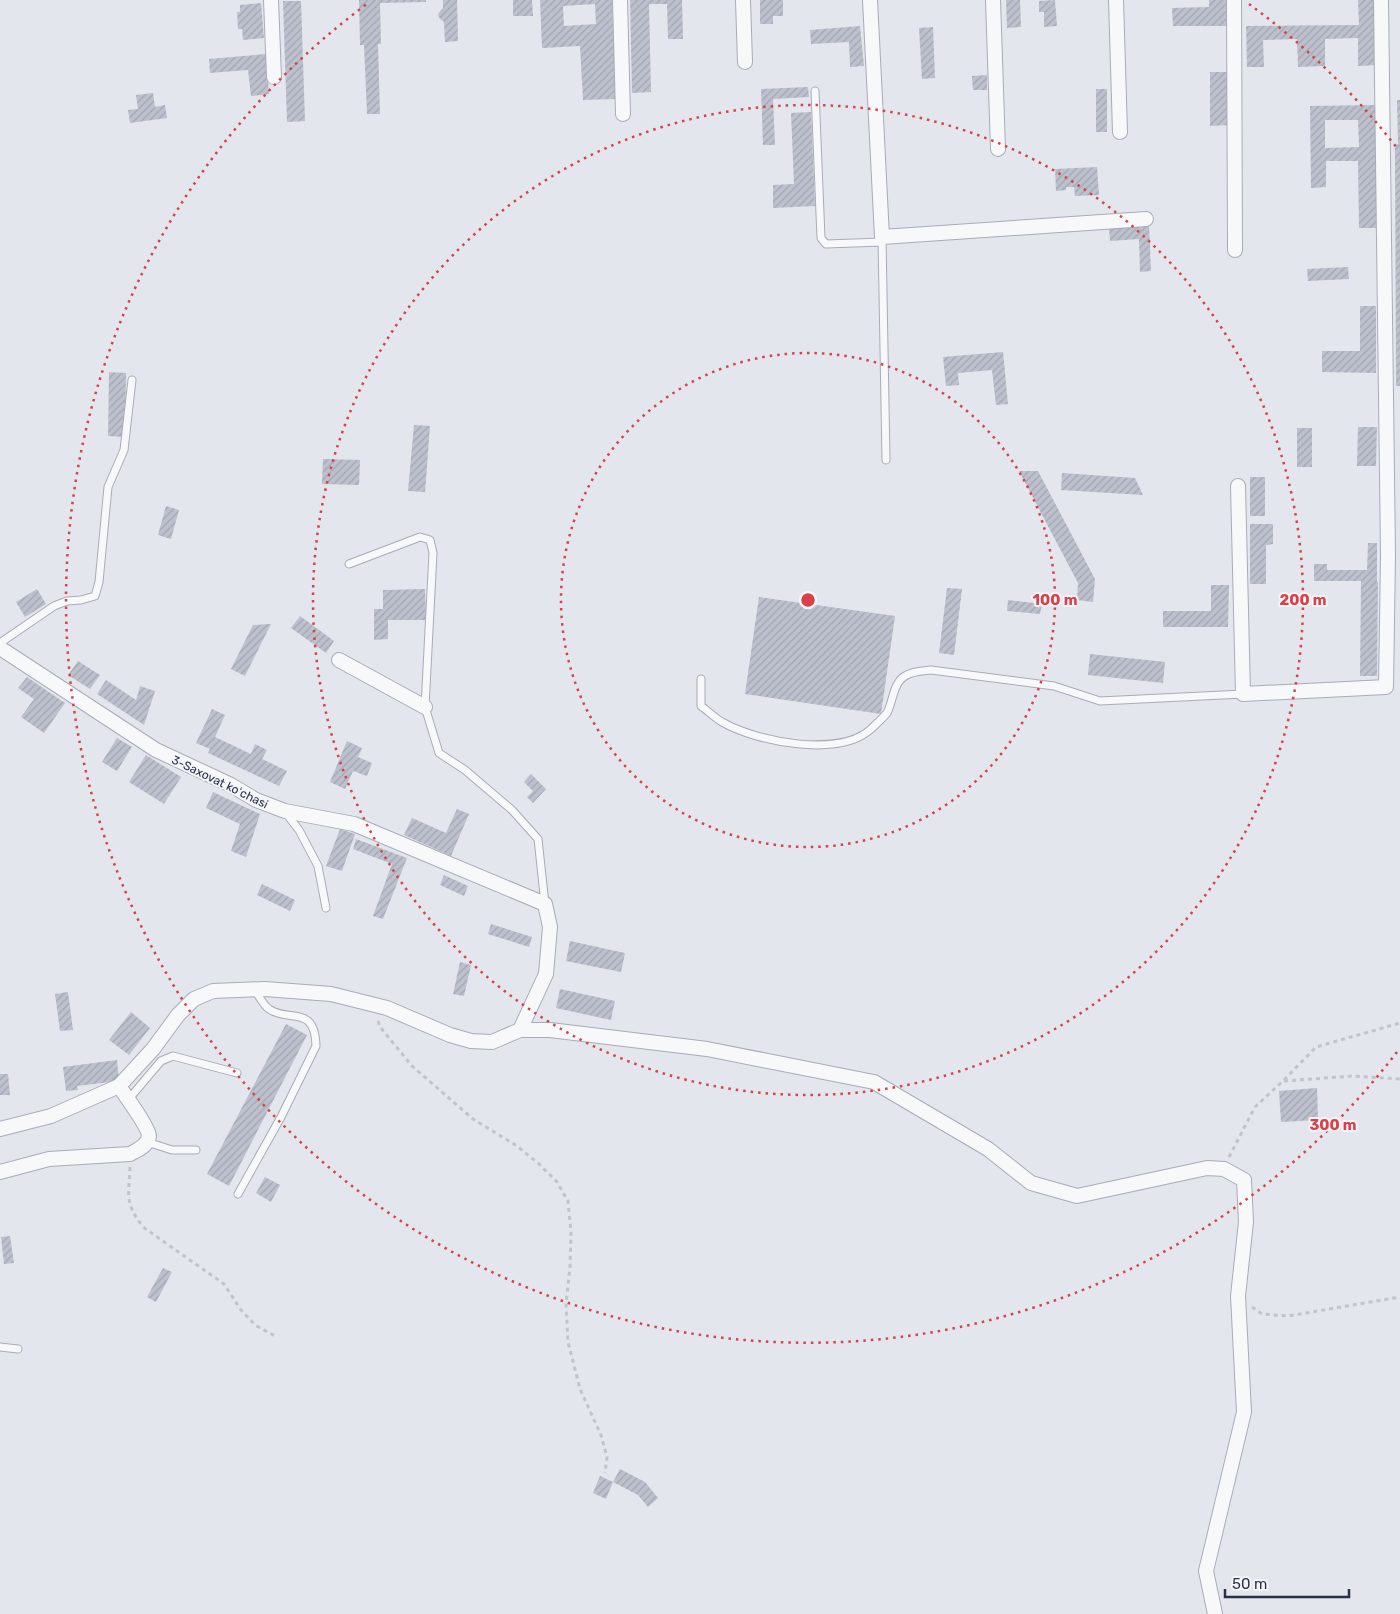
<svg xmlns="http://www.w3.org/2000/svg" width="1400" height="1614" font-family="Rubik,sans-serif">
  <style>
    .building { fill: url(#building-hatch); fill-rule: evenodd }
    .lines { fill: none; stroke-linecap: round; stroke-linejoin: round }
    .service-casing { stroke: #a7acb7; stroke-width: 9 }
    .minor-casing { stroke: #a7acb7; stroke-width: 16 }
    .path { stroke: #c1c4cb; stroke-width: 3; stroke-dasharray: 4 4; stroke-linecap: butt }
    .service { stroke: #f7f8fa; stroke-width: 7 }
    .minor { stroke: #f7f8fa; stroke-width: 14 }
    .ring { fill: none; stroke: #db3f48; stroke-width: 2.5; stroke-dasharray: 2.5 5 }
    .labels { text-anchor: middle; stroke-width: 4; stroke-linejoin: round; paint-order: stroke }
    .street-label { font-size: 12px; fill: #293147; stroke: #f3f5f9 }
    .centre { fill: #db3f48; stroke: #f3f5f9; stroke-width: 2.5 }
    .ring-label { font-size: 15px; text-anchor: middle; font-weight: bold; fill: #db3f48; stroke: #f3f5f9; stroke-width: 4; stroke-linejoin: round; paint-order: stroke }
  </style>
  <defs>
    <pattern id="building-hatch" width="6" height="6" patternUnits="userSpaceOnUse" patternTransform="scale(1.25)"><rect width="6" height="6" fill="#bdc1cd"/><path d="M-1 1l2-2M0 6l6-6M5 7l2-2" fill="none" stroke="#a2a6b1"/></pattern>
  </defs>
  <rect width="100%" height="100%" fill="#e3e6ec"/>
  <g class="building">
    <path d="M359,0h67v2l-46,1 1,41h-3l2,70h-13l-3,-69h-4z"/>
    <path d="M443,0h14l1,41 -13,1 -1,-20 -4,-3 -2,-4 2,-4 3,-3z"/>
    <path d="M513,0h19l1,16h-20z"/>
    <path d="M540,0h72l4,99 -33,1 -3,-54 -38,2zM595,4l1,20 -32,2 -1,-20z"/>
    <path d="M630,0h52l1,39h-15l-1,-35h-18l2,88 -19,1z"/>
    <path d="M760,0h23v16h-10v8h-13z"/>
    <path d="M1006,0h14l1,27 -14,1z"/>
    <path d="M1055,0l2,26 -13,1v-15h-5v-11z"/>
    <path d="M1209,0h18v26h-54l-1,-18 37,-1z"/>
    <path d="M1358,0h18l1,65 -19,1v-28l-33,1v27l-27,1 -1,-28 -34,1 1,27h-17l-1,-41 113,-1z"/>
    <path d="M283,1h18l4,120 -18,1z"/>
    <path d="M261,3l3,35 -21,2 -1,-11h-4l-1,-17h3v-7z"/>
    <path d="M860,26l4,40 -14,1 -1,-25 -38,2 -1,-14z"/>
    <path d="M933,27l2,51 -13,1 -3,-51z"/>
    <path d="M266,54l3,40 -18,2 -3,-26 -38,3 -1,-14z"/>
    <path d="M1210,72h18v53l-18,1z"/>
    <path d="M987,75v15h-14l-1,-14z"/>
    <path d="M808,87l1,10 -36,2 2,46h-12l-2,-56z"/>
    <rect x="1096" y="89" width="11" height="43"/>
    <path d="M153,93l2,14 10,-2 2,13 -37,5 -2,-13 10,-1 -2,-14z"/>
    <path d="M1397,100h3v286h-4l-1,-241 3,-1z"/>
    <path d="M1376,105l2,123h-19l-1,-67h-32v26l-15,1 -1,-82zM1325,120h33l1,27 -34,1z"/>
    <path d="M811,112l4,94 -42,2v-23l21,-1 -3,-71z"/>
    <path d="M1097,167l2,28 -24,1 -1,-9h-8v3l-10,1 -1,-22z"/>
    <path d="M1149,226l2,45 -11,1 -1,-33 -29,2 -1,-13z"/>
    <path d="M1348,267l1,12 -41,2 -1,-12z"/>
    <path d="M1360,306h16v67l-54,-1v-21h38z"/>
    <path d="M1003,352l5,52 -12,1 -4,-35 -34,3 1,12 -13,1 -3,-29z"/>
    <path d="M109,372l17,1 -1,64 -17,-1z"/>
    <path d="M414,425l16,1 -5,66 -17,-1z"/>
    <path d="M1358,427h19l-1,39h-19z"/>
    <rect x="1297" y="428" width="15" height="39"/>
    <path d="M323,459l37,1 -1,25 -37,-1z"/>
    <path d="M1019,471h19l57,108 -2,23 -16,-2 1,-17z"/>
    <path d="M1062,473l73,5 8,17 -82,-5z"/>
    <rect x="1250" y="477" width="15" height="39"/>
    <path d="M166,506l13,4 -8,29 -13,-4z"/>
    <path d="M1250,524h23v20l-7,1v39h-16z"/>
    <path d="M1368,543h9v39h1l-1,94h-17l1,-95h-47v-17h13v6h40z"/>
    <path d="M1211,585h18l-1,42h-65v-16h48z"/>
    <path d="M947,588l15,1 -8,66 -15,-2z"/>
    <path d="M37,589l9,15 -21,13 -9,-15z"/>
    <path d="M425,589l1,31h-38v19l-14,1v-31h9v-19z"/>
    <path d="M759,597l136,19 -14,98 -136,-20z"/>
    <path d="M1008,600l34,4 -2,10 -33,-3z"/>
    <path d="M300,616l34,25 -8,12 -35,-25z"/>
    <path d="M271,624l-26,52 -14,-7 22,-44z"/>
    <path d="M1090,654l75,8 -2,21 -75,-8z"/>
    <path d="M78,661l22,14 -10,14 -22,-14z"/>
    <path d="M27,677l38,26 -21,30 -23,-16 13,-18 -16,-11z"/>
    <path d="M106,680l30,20 4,-14 15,5 -11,34 -47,-31z"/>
    <path d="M212,709l13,6 -10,22 36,17 4,-10 12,6 -5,9 25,12 -8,15 -71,-33 2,-4 -14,-6z"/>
    <path d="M117,738l15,9 -15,24 -15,-9z"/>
    <path d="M347,741l15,7 -4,9 14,6 -5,13 -14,-5 -8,18 -15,-7z"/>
    <path d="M146,755l35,22 -17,27 -35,-22z"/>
    <path d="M531,774l15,15 -13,14 -6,-6 6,-6 -9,-9z"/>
    <path d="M213,792l47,22 -14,43 -15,-6 9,-27 -34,-16z"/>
    <path d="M457,809l12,5 -18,42 -47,-21 8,-17 34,15z"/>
    <path d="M340,829l15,5 -13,37 -16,-5z"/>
    <path d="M356,839l51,19 -24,61 -10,-3 19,-52 -39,-15z"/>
    <path d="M444,875l24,11 -4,10 -24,-11z"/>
    <path d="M262,884l33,16 -5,11 -33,-16z"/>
    <path d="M491,924l41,13 -3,10 -41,-13z"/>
    <path d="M570,941l55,12 -4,19 -55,-11z"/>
    <path d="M460,962l11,3 -7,31 -11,-2z"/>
    <path d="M560,989l55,12 -4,19 -55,-12z"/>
    <path d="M68,992l5,38 -13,1 -5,-37z"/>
    <path d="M131,1012l19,16 -21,27 -20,-15z"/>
    <path d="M286,1024l21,11 -78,151 -22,-12z"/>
    <path d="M117,1060l2,21 -42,5 1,4 -12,1 -3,-24z"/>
    <path d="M0,1074h8l2,21h-10z"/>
    <path d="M1317,1088l1,32 -37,2 -2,-31z"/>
    <path d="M265,1177l15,8 -9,17 -15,-9z"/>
    <path d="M10,1236l4,27 -10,1 -3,-27z"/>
    <path d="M163,1268l9,4 -16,30 -9,-5z"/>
    <path d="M620,1469l25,13 13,16 -10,9 -10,-12 -25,-13z"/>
    <path d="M600,1476l13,6 -7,17 -13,-6z"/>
  </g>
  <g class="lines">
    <defs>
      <g id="service">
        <path d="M815,91l6,147 5,6 56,-2"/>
        <path d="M882,237l4,223"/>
        <path d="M349,564l71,-27 10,3 3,13 -8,154 14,46 26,17 47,40 26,29 7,65"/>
        <path d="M0,643l54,-37 13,-5 14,-1 14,-4 4,-14 9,-95 16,-37 8,-70"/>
        <path d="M701,679v27c7,5 14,12 21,16 35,20 117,36 149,7 5,-5 12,-11 16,-16 6,-11 6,-30 18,-37 7,-5 17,-5 26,-6l123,16 46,15 143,-7"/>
        <path d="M285,812l14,18 19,36 8,42"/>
        <path d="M128,1100l33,-39 12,-5 64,17"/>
        <path d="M147,1142l25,8h24"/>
        <path d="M238,1194l43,-77 35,-71c-1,-42 -27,-23 -47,-37 -6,-4 -10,-13 -14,-19"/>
        <path d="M0,1347l18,2"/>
      </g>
      <g id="minor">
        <path d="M271,0l3,77"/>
        <path d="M620,0l3,114"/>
        <path d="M743,0l2,62"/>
        <path d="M870,0l12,237 264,-18"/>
        <path d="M993,0l5,149"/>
        <path d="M1116,0l4,132"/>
        <path d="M1234,0l1,250"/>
        <path d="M1238,486l5,208 143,-7 2,-132 -7,-555"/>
        <path d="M0,648l156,102 75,35 25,15 29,11 69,13 191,80 5,23 -4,47 -26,56"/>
        <path d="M339,660l86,47"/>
        <path d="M0,1129l51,-13 68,-30 34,-37 25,-34 16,-16 19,-8 52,-2 66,5 56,14 63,27 21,6 21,1 28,-12h30l157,19 167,33 114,67 43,34 46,13 130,-28 17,1 20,11 2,42 -8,74 6,116 -38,159 9,43"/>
        <path d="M0,1172l49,-13 81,-5c7,-4 18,-8 19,-18 0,-8 -24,-41 -30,-50"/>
      </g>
    </defs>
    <use href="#service" class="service-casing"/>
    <use href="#minor" class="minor-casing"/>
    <g class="path">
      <path d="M378,1021l2,6 32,39 61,53 44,27 22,18 18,18 11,19 3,31 -1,35 -4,37 2,38 12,47 21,46 6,22 -2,16"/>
      <path d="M1284,1081l69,-5 47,3"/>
      <path d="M1229,1157l26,-50 28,-26 33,-34 84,-24"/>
      <path d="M130,1167c-1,29 -6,35 13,60l81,57 17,26 14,15 22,12"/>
      <path d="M1252,1307l10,7 26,2 112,-19"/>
    </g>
    <use href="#service" class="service"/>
    <use href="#minor" class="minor"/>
  </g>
  <g class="ring">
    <circle cx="808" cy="600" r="247"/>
    <circle cx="808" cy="600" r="495"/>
    <path d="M1397 1052A742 742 0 1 1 367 4M1249 4A742 742 0 0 1 1397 148"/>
  </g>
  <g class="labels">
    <g class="street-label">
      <text transform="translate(220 782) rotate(26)" y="4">3-Saxovat koʻchasi</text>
    </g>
  </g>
  <circle cx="808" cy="600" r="8" class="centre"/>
  <g class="ring-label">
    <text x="1055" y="605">100 m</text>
    <text x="1303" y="605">200 m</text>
    <text x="1333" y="1130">300 m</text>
  </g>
  <path d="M1225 1589v8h124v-8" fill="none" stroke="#293147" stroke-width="2.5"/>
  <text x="1232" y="1589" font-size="15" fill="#293147" stroke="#f3f5f9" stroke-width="4" paint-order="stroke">50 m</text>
</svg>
